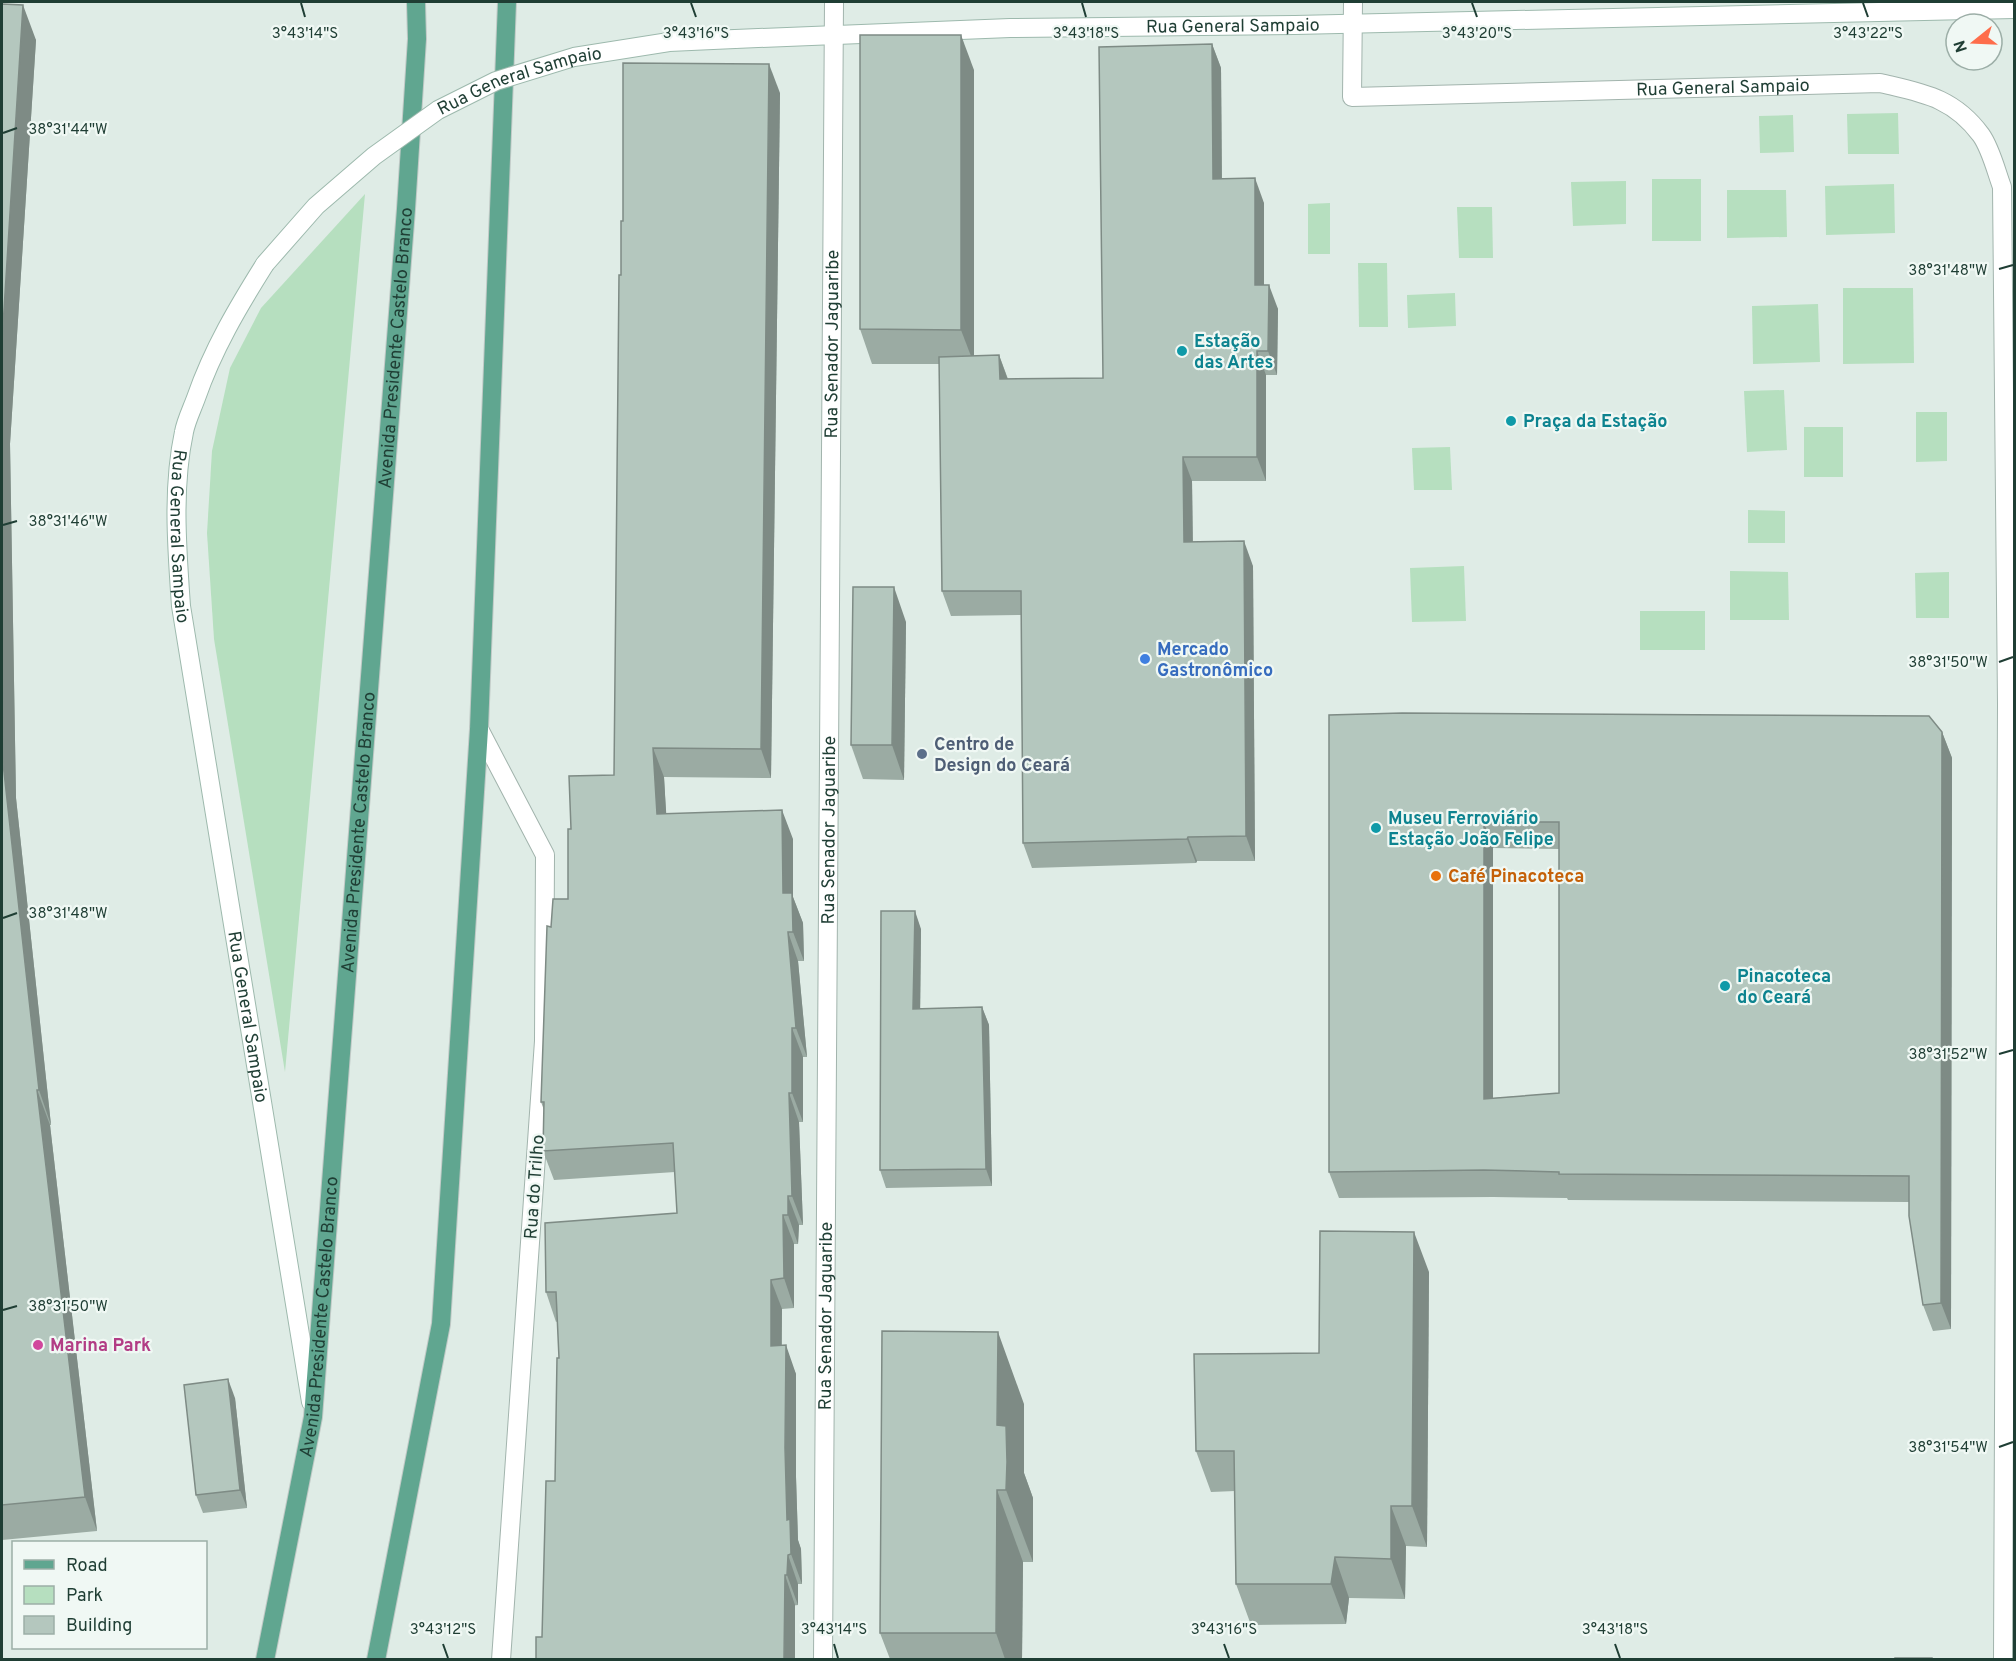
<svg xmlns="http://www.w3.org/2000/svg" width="2016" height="1661" font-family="Overpass,sans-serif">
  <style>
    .green { fill: #b6dfbf }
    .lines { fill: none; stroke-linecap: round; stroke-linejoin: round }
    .service-casing { stroke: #a2b4ad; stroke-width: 20 }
    .minor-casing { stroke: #a2b4ad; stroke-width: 20 }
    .tertiary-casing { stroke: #a2b4ad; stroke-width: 20 }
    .secondary-casing { stroke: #9db9ad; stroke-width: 20 }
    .primary-casing { stroke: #c0c9c6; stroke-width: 20 }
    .service { stroke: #fff; stroke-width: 18 }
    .minor { stroke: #fff; stroke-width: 18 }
    .tertiary { stroke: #fff; stroke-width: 18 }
    .secondary { stroke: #fff; stroke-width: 18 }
    .primary { stroke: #60a690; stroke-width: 18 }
    .secondary-bridge-casing { stroke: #9db9ad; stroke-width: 20; stroke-linecap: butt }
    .secondary-bridge { stroke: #fff; stroke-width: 18 }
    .wall { fill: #9baba3; fill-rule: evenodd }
    .shaded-wall { fill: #7e8b85 }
    .building { fill: #b4c7be; stroke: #7e8b85; stroke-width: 1.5; fill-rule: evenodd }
    .ticks { fill: none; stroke: #1f3e34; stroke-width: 2 }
    .culture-dot { fill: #0f9aa8; stroke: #f0f8f4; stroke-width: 2 }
    .shop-dot { fill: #3f7fe0; stroke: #f0f8f4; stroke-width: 2 }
    .service-dot { fill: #5c6f8a; stroke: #f0f8f4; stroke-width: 2 }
    .food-dot { fill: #e8710a; stroke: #f0f8f4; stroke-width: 2 }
    .hotel-dot { fill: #d1479c; stroke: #f0f8f4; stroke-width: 2 }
    .labels { text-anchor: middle; stroke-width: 4.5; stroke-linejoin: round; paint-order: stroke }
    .street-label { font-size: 18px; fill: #1f3e34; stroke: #f0f8f4 }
    .culture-label { font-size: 18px; font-weight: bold; fill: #0d838f; stroke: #f0f8f4; text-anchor: start }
    .shop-label { font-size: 18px; font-weight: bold; fill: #366cbe; stroke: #f0f8f4; text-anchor: start }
    .service-label { font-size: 18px; font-weight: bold; fill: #4e5e75; stroke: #f0f8f4; text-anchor: start }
    .food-label { font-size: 18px; font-weight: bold; fill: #c56008; stroke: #f0f8f4; text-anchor: start }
    .hotel-label { font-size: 18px; font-weight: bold; fill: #b23c85; stroke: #f0f8f4; text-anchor: start }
    .ticks-label { font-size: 15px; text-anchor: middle; fill: #1f3e34; stroke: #f0f8f4; stroke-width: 4.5; stroke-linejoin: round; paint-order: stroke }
  </style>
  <rect width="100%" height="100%" fill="#dfece6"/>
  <g class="green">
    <path d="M1898,113l1,41h-51l-1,-40z"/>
    <path d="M1793,115l1,37 -34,1 -1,-37z"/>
    <rect x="1652" y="179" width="49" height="62"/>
    <path d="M1626,181v43l-53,2 -2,-44z"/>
    <path d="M1894,184l1,49 -69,2 -1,-49z"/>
    <path d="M1727,190h59l1,47 -60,1z"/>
    <path d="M365,194l-80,878 -71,-433 -7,-106 5,-82 18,-83 31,-60z"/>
    <path d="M1330,203v51h-22v-50z"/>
    <path d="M1457,207h35l1,51h-34z"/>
    <path d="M1358,263h29l1,64h-29z"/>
    <path d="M1843,288h70l1,75 -71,1z"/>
    <path d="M1455,293l1,33 -48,2 -1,-33z"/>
    <path d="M1818,304l2,58 -67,2 -1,-58z"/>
    <path d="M1784,390l3,60 -40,2 -3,-61z"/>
    <path d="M1916,412h31v49l-31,1z"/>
    <rect x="1804" y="427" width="39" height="50"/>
    <path d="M1450,447l2,43h-38l-2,-42z"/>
    <path d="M1748,510l37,1v32h-37z"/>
    <path d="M1464,566l2,55 -54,1 -2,-54z"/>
    <path d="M1730,571l58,1 1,48h-59z"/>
    <path d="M1949,572v46h-33l-1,-45z"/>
    <rect x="1640" y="611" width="65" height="39"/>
  </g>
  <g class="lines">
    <defs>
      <path id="service" d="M479,729l66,126 -1,186 -43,619"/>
      <g id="minor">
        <path id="s1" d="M823,1660l11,-1658"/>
      </g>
      <g id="tertiary">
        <path id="s2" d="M1353,2l-1,95 528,-14c42,10 73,14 101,52 10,14 15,36 21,52l5,517 -4,956"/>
      </g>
      <g id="secondary">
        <path id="s3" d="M735,39l275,-11 285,-3 719,-16"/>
        <path id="s4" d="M265,264c-27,43 -52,85 -69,134 -4,11 -10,23 -12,34 -12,56 -7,117 -3,174l130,796"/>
      </g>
      <g id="primary">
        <path id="s5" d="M265,1660l48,-243 93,-1208 11,-170 -1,-37"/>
        <path d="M376,1660l65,-336 38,-595 28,-727"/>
      </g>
    </defs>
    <use href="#service" class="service-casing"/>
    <use href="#minor" class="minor-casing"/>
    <use href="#tertiary" class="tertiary-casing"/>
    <use href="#secondary" class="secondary-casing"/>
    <use href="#primary" class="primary-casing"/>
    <use href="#service" class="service"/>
    <use href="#minor" class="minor"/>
    <use href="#tertiary" class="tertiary"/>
    <use href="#secondary" class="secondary"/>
    <use href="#primary" class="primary"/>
    <defs>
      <g id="secondary-bridge">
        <path id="s6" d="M265,264l51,-58 58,-50 64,-46 58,-29 78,-24 95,-15 66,-3"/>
      </g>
    </defs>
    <use href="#secondary-bridge" class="secondary-bridge-casing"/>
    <use href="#secondary-bridge" class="secondary-bridge"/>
  </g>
  <g class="wall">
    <path d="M2,4l34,36 -26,404 6,354 35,327h-1l47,406 -95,9z"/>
    <path d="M1212,44l9,24 1,110 42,25v82l14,24 -1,66h-11v106h-74l1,61 60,24 2,295h-58l-1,2 -164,5 -9,-25 -2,-228 -70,1 -9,-25 -3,-227h-67l-12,-35 114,-259v286l25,-1 9,24 95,-1z"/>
    <path d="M780,93l-9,685 -107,-1 2,36 127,26v58l10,26 1,38h-6l9,96h-4v65h-4l4,103h-4l-1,19h-4v64l-12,1v36l14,29v103l2,63 3,9 1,35h-4v21l-256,32 13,-156 4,-123 -1,-37 -2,1 -10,-30 131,-79 -2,-41 -121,8 -11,-29 1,-41 -3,-8 10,-175 17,-28 3,-70 43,-54 9,-554z"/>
    <path d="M906,622l-2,158 -41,-1 -12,-34z"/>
    <path d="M1329,715l613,17 10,26 -1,571 -18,2 -10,-26 -14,-103 -341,-2 -1,-2 -74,-1 -154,1 -10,-26zM1493,848l66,1v244l-66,5z"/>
    <path d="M921,929l-1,80 62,-2 7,18 3,161 -106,2 -6,-18z"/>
    <path d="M1429,1272l-2,275 -21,-1 -1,53 -56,-1 -3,26 -95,1 -15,-41 -1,-93 -24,1 -15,-41 123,-98z"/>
    <path d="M235,1398l12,110 -44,5 -7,-18z"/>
    <path d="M1024,1404v69l9,25v64h-10l-1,97h-132l-10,-26z"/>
  </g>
  <g class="shaded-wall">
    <path d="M23,5l13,35 -26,404 6,354 35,327 -12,-35 -36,-327 -1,-105v-316z"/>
    <path d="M961,35l13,35v294l-13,-34z"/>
    <path d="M1212,44l9,24 1,135 -9,-24z"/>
    <path d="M769,64l11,29 -9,685 -10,-29z"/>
    <path d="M1255,178l9,25v106l-9,-24z"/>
    <path d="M1269,285l9,24 -1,66 -9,-24z"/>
    <path d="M1257,351l9,24v106l-9,-24z"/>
    <path d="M999,355l9,25 -8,-1z"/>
    <path d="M1183,457l9,24 1,85 -9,-24z"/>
    <path d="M1244,541l9,25 2,295 -9,-25z"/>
    <path d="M894,587l12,35 -2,158 -12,-35z"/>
    <path d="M1942,732l10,26 -1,571 -10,-26z"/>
    <path d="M653,748l11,29 4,66 -11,-29z"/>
    <path d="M782,810l11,29v58l10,26 1,38 -11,-29 -10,-39z"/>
    <path d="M1484,822l9,26v277l-9,-26z"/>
    <path d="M1188,837l9,24 -1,2 -9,-24z"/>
    <path d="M915,911l6,18 -1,97 -7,-17z"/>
    <path d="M788,932l10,29 9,96 -11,-29z"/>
    <path d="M982,1007l7,18 3,161 -6,-17z"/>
    <path d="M792,1028l11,29v65l-11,-29z"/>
    <path d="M37,1090l13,35 47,406 -12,-34z"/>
    <path d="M789,1093l10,29 4,103 -11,-29z"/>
    <path d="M788,1196l11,29 -1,19 -10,-29z"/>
    <path d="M783,1215l11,29v64l-10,-30z"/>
    <path d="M1414,1232l15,40 -2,275 -15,-41z"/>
    <path d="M771,1280l11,29 -1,66 -10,-29z"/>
    <path d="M998,1332l26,72v69l9,25v64l-27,-72 -9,-65z"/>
    <path d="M786,1345l10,29v103l2,63 3,9 1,35 -11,-30 -4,-34 -2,-72z"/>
    <path d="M228,1379l7,19 12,110 -7,-18z"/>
    <path d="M997,1490l26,72 -1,97h-17l-9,-26z"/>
    <path d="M1391,1506l15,40 -1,53 -14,-40z"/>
    <path d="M788,1555l10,29v21l-11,-30z"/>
    <path d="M1335,1557l14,41 -3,26 -15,-40z"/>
    <path d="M785,1575l10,30v54h-11z"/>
  </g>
  <g class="building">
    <path d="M2,4l21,1 -21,337z"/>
    <path d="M860,35h101v295l-101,-1z"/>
    <path d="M1212,44l1,135 42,-1v107h14l-1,66h-11v106h-74l1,85 60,-1 2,295 -58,1 -1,2 -164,4 -2,-252h-79l-3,-234 60,-2 1,24 103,-1 -4,-331z"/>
    <path d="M623,63l146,1 -8,685 -108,-1 4,66 125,-4 1,83h9l1,39h-5l8,96h-4v65h-3l3,103h-4v19h-5l1,63 -13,2v66l15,-1 -1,103 2,72 3,-1 1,35 -3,1 -1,20h-2l-1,84h-248v-22h6l4,-156h9l2,-123h2l-3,-66h-10l-1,-69 132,-10 -4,-70 -130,8 1,-49h-3l6,-176 4,1 2,-28h15v-70h3l-2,-53 45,-1 5,-500h2v-54h2z"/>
    <path d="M853,587h41l-2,158h-41z"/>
    <path d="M2,658l1,105 36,327h-2l48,407 -83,8z"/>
    <path d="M1402,713l527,3 13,16 -1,571 -18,2 -14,-89v-40l-350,-2v-2l-75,-2 -155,2v-457zM1484,822h75v271l-75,6z"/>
    <path d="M881,911h34l-2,98 69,-2 4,162 -106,1z"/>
    <path d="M1320,1231l94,1 -2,274h-21v53l-56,-2 -4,27h-95l-2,-133h-38l-2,-97 125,-1z"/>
    <path d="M882,1331l116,1 -1,93 9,1 1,36 -1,28h-9l-1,143h-116z"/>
    <path d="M228,1379l12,111 -44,5 -12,-110z"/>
    <rect x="1895" y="1658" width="37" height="1"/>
  </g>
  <path class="ticks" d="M301,3l4,14M691,3l5,14M1082,3l4,14M1472,3l5,14M1863,3l5,14M3,133l14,-5M1999,269l14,-4M3,525l14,-4M1999,662l14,-5M3,918l14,-5M1999,1054l14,-4M3,1310l14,-4M1999,1447l14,-5M443,1644l5,14M834,1644l4,14M1224,1644l5,14M1615,1644l5,14"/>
  <g class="culture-dot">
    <circle cx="1182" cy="351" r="6"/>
    <circle cx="1511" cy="421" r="6"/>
    <circle cx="1376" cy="828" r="6"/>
    <circle cx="1725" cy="986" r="6"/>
  </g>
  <circle class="shop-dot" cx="1145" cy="659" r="6"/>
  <circle class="service-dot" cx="922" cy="754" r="6"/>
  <circle class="food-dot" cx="1436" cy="876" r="6"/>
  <circle class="hotel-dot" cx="38" cy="1345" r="6"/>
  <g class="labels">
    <g class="street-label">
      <text dy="6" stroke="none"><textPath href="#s3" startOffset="498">Rua General Sampaio</textPath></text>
      <text dy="6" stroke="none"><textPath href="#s6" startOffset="320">Rua General Sampaio</textPath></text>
      <text dy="6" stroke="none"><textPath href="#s2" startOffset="466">Rua General Sampaio</textPath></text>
      <text dy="6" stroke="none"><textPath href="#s1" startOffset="1316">Rua Senador Jaguaribe</textPath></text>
      <text dy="6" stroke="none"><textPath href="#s5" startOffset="1320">Avenida Presidente Castelo Branco</textPath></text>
      <text dy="6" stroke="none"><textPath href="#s4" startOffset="292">Rua General Sampaio</textPath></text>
      <text dy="6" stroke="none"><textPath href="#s1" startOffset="830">Rua Senador Jaguaribe</textPath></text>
      <text dy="6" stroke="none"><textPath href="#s5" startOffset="834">Avenida Presidente Castelo Branco</textPath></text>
      <text dy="6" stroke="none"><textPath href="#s4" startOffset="778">Rua General Sampaio</textPath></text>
      <text transform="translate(534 1187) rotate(-86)" y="6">Rua do Trilho</text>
      <text dy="6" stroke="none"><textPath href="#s1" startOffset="344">Rua Senador Jaguaribe</textPath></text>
      <text dy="6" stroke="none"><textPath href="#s5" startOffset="348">Avenida Presidente Castelo Branco</textPath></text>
    </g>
    <g class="culture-label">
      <text x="1194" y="347">Estação<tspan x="1194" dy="21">das Artes</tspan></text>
      <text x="1523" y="427">Praça da Estação</text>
      <text x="1388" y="824">Museu Ferroviário<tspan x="1388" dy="21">Estação João Felipe</tspan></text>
      <text x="1737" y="982">Pinacoteca<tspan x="1737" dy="21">do Ceará</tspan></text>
    </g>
    <g class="shop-label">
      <text x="1157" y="655">Mercado<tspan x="1157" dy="21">Gastronômico</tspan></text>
    </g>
    <g class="service-label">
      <text x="934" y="750">Centro de<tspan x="934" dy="21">Design do Ceará</tspan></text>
    </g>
    <g class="food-label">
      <text x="1448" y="882">Café Pinacoteca</text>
    </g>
    <g class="hotel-label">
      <text x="50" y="1351">Marina Park</text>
    </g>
  </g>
  <g class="ticks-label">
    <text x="305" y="38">3°43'14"S</text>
    <text x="696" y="38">3°43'16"S</text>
    <text x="1086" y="38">3°43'18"S</text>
    <text x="1477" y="38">3°43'20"S</text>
    <text x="1868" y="38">3°43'22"S</text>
    <text x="68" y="134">38°31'44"W</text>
    <text x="1948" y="275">38°31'48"W</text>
    <text x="68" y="526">38°31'46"W</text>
    <text x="1948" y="667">38°31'50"W</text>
    <text x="68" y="918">38°31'48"W</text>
    <text x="1948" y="1059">38°31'52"W</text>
    <text x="68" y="1311">38°31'50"W</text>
    <text x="1948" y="1452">38°31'54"W</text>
    <text x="443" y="1634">3°43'12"S</text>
    <text x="834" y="1634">3°43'14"S</text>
    <text x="1224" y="1634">3°43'16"S</text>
    <text x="1615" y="1634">3°43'18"S</text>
  </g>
  <rect width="2016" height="1661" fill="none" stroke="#1f3e34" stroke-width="6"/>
  <rect x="12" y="1541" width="195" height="108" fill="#f0f8f4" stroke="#9caea7" stroke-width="1.5"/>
  <rect x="24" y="1560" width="30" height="9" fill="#60a690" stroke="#9caea7" stroke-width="1.5"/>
  <text x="66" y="1571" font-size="18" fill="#1f3e34">Road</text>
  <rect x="24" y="1586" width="30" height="18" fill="#b6dfbf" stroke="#9caea7" stroke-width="1.5"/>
  <text x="66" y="1601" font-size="18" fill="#1f3e34">Park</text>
  <rect x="24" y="1616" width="30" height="18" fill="#b4c7be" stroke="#9caea7" stroke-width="1.5"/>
  <text x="66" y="1631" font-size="18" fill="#1f3e34">Building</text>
  <g transform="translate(1974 42) rotate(252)"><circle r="28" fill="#f0f8f4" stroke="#9caea7" stroke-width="1.5"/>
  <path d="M0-4.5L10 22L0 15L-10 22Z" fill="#fe6d4b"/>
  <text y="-9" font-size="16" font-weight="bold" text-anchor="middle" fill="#1f3e34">N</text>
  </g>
</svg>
